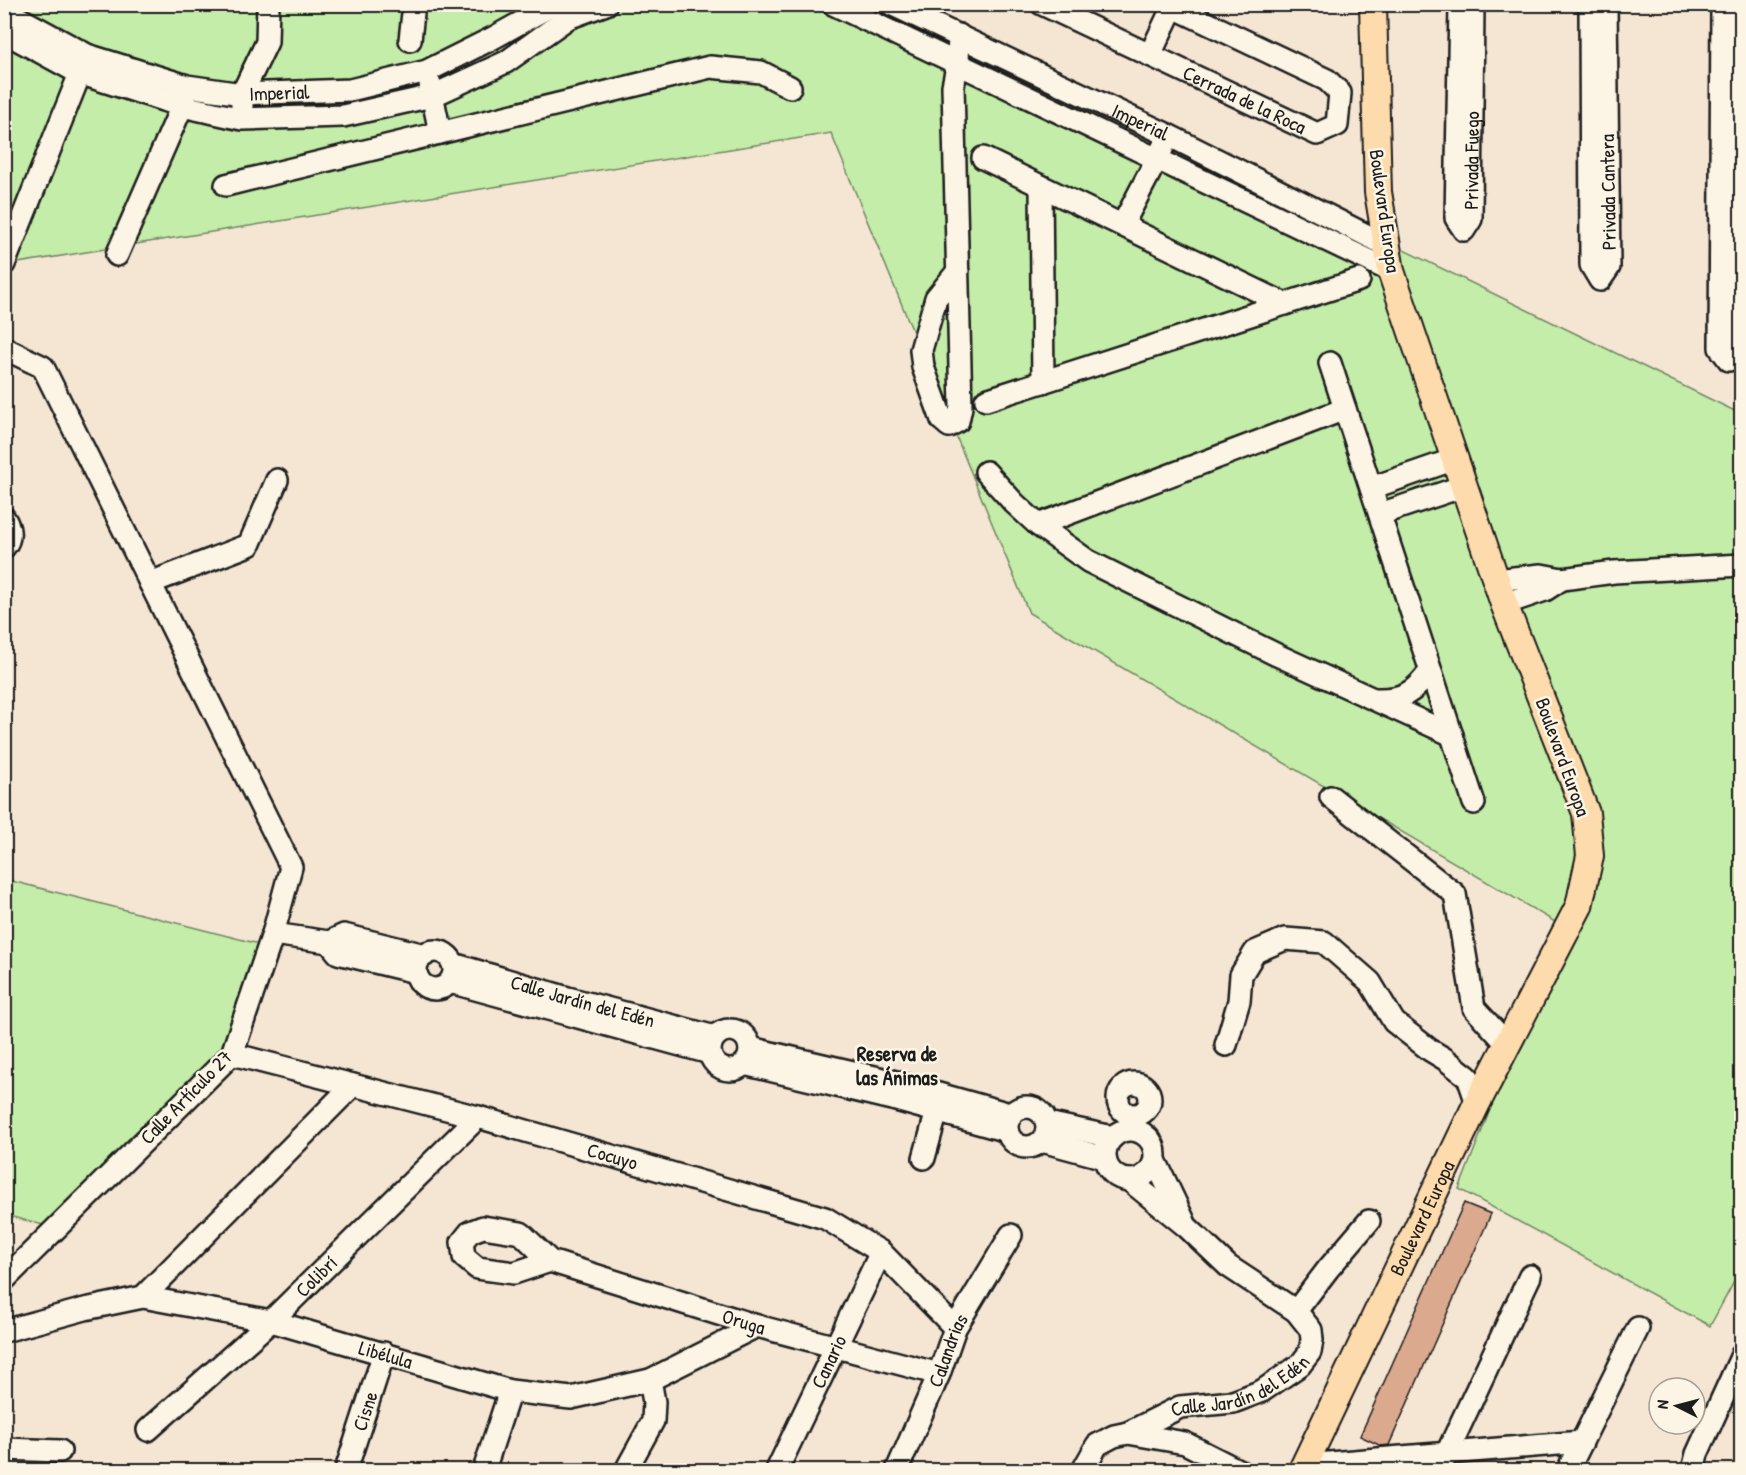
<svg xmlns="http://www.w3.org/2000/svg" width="1746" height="1475" font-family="'Patrick Hand',sans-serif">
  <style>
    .green { fill: #c4eda9; stroke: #708462; stroke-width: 1.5 }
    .building { fill: #dba98e; stroke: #1c1c1c; stroke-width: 1.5 }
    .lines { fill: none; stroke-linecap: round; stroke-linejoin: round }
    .minor-casing { stroke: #1c1c1c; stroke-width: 26 }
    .major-casing { stroke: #1c1c1c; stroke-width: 30 }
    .minor { stroke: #fcf5e5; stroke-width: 21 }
    .major { stroke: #fedbac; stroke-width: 26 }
    .labels { text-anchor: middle; stroke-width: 5; stroke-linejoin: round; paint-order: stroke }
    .street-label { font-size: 20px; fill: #1c1c1c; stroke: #fcf5e5 }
    .neighbourhood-label { font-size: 21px; font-weight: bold; fill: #1c1c1c; stroke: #fcf5e5 }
  </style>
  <rect width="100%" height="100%" fill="#f5e6d4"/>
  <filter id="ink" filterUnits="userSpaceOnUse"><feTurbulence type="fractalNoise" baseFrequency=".0167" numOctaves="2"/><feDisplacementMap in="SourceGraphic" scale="12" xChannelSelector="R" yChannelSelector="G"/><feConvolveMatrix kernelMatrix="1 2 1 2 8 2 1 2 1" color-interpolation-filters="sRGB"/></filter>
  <g filter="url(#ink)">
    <g class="green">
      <path d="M5,5h895l841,409 1,853 -32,59 -251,-137 103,-263 -533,-313 -198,-480 -826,132z"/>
      <path d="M4,879l259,66 -51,146 -150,139 -57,-15z"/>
    </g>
    <path class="building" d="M1464,1203l27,11 -102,231 -8,1 -21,-10z"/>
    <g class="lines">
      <defs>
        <g id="minor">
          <path d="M833,4l558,267"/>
          <path id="s1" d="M891,4l277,131 218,110"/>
          <path id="s2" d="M1042,4l275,130 20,-9 3,-32 -13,-13 -160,-76"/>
          <path id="s3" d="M1460,4l-4,214 8,12 7,-11 2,-215"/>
          <path d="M1590,4l1,261 9,15 9,-13 -3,-263"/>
          <path d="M1722,4l-2,344 9,12 9,-11 -3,-345"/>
          <path id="s4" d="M4,10l83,45 100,31 55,8 108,-4 77,-19 66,-33 61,-34"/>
          <path d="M4,32l75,41 103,33 60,13 101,-3 89,-20 74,-34 62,-44 38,-14"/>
          <path d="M410,40l4,-36"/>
          <path d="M1150,55l24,-51"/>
          <path d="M430,84l10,49"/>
          <path d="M242,107v-13l25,-52 1,-38"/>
          <path d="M983,158l302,146"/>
          <path d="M226,185l484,-118 51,5 29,15"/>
          <path d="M1041,186l2,196"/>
          <path d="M1123,224l40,-77"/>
          <path d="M117,255l65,-149 3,-13"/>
          <path d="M4,264l81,-203"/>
          <path d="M958,271l-22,27 -15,52 2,17 19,53 7,6 9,-5 3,-14 -8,-321 5,-24 1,-27"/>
          <path d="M4,348l39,19 248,500 -18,67 -41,120 -228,226"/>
          <path d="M1330,363l144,440"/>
          <path d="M986,400l373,-120"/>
          <path d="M986,472l28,31 24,22 50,36 189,94 175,80"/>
          <path d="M1371,488l84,-29"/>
          <path d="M1380,514l84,-28"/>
          <path d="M4,518c6,9 8,20 0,29"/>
          <path d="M1038,525l307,-116"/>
          <path d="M1496,580l45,-5 21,4 52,-7 128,-7"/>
          <path d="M150,583l99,-38 28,-65"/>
          <path d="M1504,604l41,-14 17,-11"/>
          <path d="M1376,699c27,1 39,-7 54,-28"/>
          <path d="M1331,797l124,97 19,114 33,36"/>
          <path d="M273,934l56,8 15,-7 81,20"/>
          <path d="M329,942l9,11 78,19"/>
          <circle cx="435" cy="970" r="19"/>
          <path id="s5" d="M453,964l115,34 147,39"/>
          <path d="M450,982l260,71"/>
          <circle cx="730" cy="1050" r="20"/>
          <path d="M1226,1045l13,-44 2,-26 14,-23 30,-13 39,3 46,40 24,40 36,28 15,9 23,18 9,26"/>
          <path d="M750,1048l146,34 114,32"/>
          <path id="s6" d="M232,1054l246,63 347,101 56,34 74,76"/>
          <path d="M744,1064l148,35 115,32"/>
          <circle cx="1134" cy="1099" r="16"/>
          <circle cx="1027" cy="1127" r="20"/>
          <path d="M1047,1123l66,14"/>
          <circle cx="1130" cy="1155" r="25"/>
          <path d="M1042,1141l63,17"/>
          <path d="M924,1158l13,-47"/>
          <path d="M1155,1160l29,61"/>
          <path id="s7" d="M550,1261l-36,12 -37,-5 -13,-11 -2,-15 8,-10 13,-5 38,6 29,28 207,65 182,48"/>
          <path d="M143,1297l210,-212"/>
          <path d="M1296,1311l32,-42 41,-48"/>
          <path id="s8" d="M4,1331l81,-22 58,-12 128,24 239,70 61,7 79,-18 107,-54"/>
          <path id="s9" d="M148,1430l123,-109 207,-204"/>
          <path id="s10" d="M1128,1433l52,-26 53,-5 29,-11 38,-26 10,-13 2,-12 -1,-10 -15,-19 -68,-45 -41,-39 -58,-47"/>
          <path d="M4,1449l56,2"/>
          <path d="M1305,1465l277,-23"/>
          <path id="s11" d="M346,1470l38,-117"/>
          <path d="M484,1470l26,-79"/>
          <path d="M626,1470l27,-49 1,-19 -4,-22"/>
          <path id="s12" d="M777,1470l104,-218"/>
          <path id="s13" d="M897,1470l42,-96 16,-46 56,-93"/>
          <path d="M1083,1470l14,-25 17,-9 14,-3 57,10 53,27"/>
          <path d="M1439,1470l91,-194"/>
          <path d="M1568,1470l70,-142"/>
          <path d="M1693,1470l4,-16 45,-99"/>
        </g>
        <g id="major">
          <path id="s14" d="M1302,1470l175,-367 102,-197 11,-50 -4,-43 -82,-209 -113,-333 -13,-79 -5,-188"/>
        </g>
      </defs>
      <use href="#minor" class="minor-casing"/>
      <use href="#major" class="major-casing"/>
      <use href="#minor" class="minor"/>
      <use href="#major" class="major"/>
    </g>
  </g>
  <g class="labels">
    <g class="street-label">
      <text dy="7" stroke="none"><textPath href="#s4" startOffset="292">Imperial</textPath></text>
      <text dy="7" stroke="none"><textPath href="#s2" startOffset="224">Cerrada de la Roca</textPath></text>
      <text dy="7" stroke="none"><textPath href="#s1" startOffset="276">Imperial</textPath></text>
      <text dy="7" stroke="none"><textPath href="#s3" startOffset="300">Privada Fuego</textPath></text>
      <text transform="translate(1608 192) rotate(-91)" y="7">Privada Cantera</text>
      <text transform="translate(1385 211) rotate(82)" y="7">Boulevard Europa</text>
      <text transform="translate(1563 757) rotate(70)" y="7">Boulevard Europa</text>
      <text dy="7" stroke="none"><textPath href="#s5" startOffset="135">Calle Jardín del Edén</textPath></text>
      <text transform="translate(186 1097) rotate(-46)" y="7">Calle Artículo 27</text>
      <text dy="7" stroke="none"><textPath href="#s6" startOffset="394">Cocuyo</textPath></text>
      <text dy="7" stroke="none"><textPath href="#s14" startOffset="279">Boulevard Europa</textPath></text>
      <text dy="7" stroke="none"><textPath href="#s9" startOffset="228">Colibrí</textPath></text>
      <text dy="7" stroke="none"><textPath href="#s7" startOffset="416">Oruga</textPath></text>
      <text dy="7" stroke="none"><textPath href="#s13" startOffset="130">Calandrias</textPath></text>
      <text dy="7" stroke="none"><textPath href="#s8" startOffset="393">Libélula</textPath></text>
      <text dy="7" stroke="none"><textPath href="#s12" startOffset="120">Canario</textPath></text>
      <text dy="7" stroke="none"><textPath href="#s10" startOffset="123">Calle Jardín del Edén</textPath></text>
      <text dy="7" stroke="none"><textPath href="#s11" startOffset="62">Cisne</textPath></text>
    </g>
    <g class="neighbourhood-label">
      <text x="897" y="1061">Reserva de<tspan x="897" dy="24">las Ánimas</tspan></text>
    </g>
  </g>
  <rect width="1746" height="1475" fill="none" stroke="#fcf5e5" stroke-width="24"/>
  <rect x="12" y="12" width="1722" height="1451" fill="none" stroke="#1c1c1c" stroke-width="2" filter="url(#ink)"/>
  <g transform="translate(1677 1406) rotate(276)"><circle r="28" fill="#fcf5e5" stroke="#a29e95" stroke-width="1.5"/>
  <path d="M0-4.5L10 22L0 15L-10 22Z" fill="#1c1c1c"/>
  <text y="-9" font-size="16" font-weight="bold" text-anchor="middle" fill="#1c1c1c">N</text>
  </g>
</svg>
